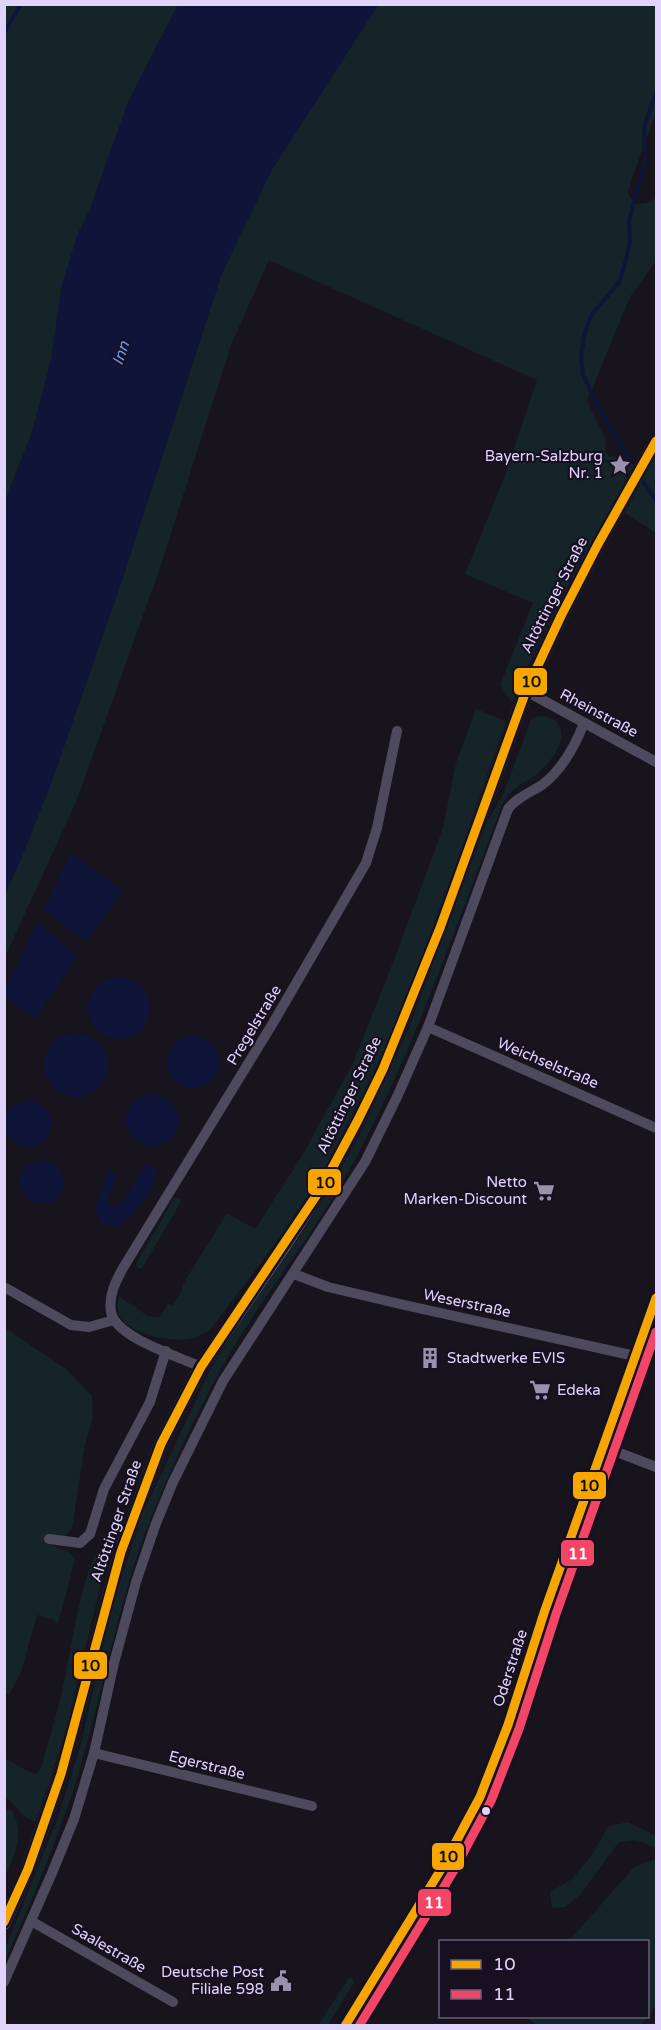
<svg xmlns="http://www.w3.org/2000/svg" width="661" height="2030" font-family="'Varela Round',sans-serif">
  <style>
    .green { fill: #142429 }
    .water { fill: #0f1539 }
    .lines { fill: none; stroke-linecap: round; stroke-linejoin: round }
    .stream { stroke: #0f1539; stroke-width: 4 }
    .street { stroke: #4e4a5d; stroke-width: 10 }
    .secondary { stroke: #524c63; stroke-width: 14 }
    .bus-1-casing { stroke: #161021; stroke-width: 14 }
    .bus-2-casing { stroke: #161021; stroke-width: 14 }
    .bus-1 { stroke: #f7a600; stroke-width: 9 }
    .bus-2 { stroke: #f34667; stroke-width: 9 }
    .bus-dot { fill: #e1d4fb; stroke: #161021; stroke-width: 2 }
    .labels { text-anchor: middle; stroke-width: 4.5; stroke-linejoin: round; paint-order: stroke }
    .poi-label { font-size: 15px; fill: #e1d4fb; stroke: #161021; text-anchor: end }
    .street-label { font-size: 15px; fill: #e1d4fb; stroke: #161021 }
    .water-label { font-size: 16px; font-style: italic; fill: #6c98f1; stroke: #161021 }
    .line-badge { stroke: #161021; stroke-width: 2 }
    .badge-label { font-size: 16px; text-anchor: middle; font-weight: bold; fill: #fff }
    .pale-badge-label { font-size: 16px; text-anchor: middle; font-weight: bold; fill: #111 }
  </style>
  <rect width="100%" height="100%" fill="#17141d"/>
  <g class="green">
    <path d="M5,5h173l-49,95 -39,109 -13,27 -27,129 -18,67 -27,69z"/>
    <path d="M378,5h278v107l-25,69 -3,13 9,10 13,-2 6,-5v64l-26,36 -43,104 19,39 -1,12 6,5 6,-1 17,9c-44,78 -88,155 -122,238l-12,-18 33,-82 -68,-29 39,-96 33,-98 -268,-120 -38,85 -72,226 -83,231 -71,155v-63l16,-35 32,-81 67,-192 102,-313 49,-102z"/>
    <path d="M656,454v23l-2,5 2,3v48l-31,-20z"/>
    <path d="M476,709l30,12 -52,148 -62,165 -64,128 -39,64 -79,104c-6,2 -12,7 -17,8 -18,6 -66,-4 -74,-23 -2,-6 -1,-13 0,-19l29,20 11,2 9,-14 5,1 8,-13 2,-8 44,-71 28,16 48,-75 50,-91 44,-111 46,-124 13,-65z"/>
    <path d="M540,716c9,1 16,2 20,11 7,17 -12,38 -24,48 -5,4 -12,7 -17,10 -6,5 -12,11 -16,18 -47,123 -89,248 -152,364 -35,64 -81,119 -118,181 -29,50 -54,102 -76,155 -34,79 -48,162 -71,244 -20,74 -50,144 -81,214v-12l53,-132 22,-70 34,-147 29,-87 67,-143 35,-55 56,-80 27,-43 35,-63 45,-99 80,-210 15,-25 27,-73 3,-5z"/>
    <path d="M174,1198h5l2,4 -39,66 -4,1 -2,-5z"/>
    <path d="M4,1327l62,42 26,27 1,22 -8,26 -13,85 -6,6 -18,9 21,8 6,7 -17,65 -6,-5 -15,-4 -16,57 -12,23 -5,-3z"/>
    <path d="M98,1552l7,3 2,4 -40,165 -17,57 -15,41c-13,-4 -19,-17 -30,-25v-37l2,-1 22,13 8,2 4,-6c7,-26 16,-54 22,-81 7,-30 18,-113 35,-135z"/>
    <path d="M7,1809l6,2c11,27 3,40 -8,65l-1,-63z"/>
    <path d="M628,1822l28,14v12l-20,-8 -17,2 -39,53 -15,12 -13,1 -2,-16 22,-13 19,-23 18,-30z"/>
    <path d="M656,1859v147l-15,19h-104l-12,-8 123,-1v-74l-79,-1 65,-74z"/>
    <path d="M349,1978h3l2,4 -26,43h-10z"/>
  </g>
  <g class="water">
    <path d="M178,5h200l-107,166 -49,102 -102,313 -67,192 -32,81 -16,35v-393l27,-69 18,-67 12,-81 15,-48 13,-27 39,-109z"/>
    <path d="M71,853l52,38 -37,51 -42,-33z"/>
    <path d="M37,922l40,34 -42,63 -30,-23 -1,-4z"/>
    <circle cx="119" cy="1008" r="31"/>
    <circle cx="76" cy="1065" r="32"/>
    <circle cx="193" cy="1062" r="26"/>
    <circle cx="152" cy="1120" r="26"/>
    <circle cx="28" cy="1124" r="23"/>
    <circle cx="42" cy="1182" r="22"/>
    <path d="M145,1165l13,4 -8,23 -14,18 -18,18 -17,-5 -6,-14 14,-42 7,9 -8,23 4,10 12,-9z"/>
  </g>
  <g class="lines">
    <g class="stream">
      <path d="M4,33l17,-29"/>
      <path d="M630,460l-35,-59 -12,-26 -2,-19 4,-24 6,-16 28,-34 6,-18 5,-23 -1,-19 16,-62 -1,-33 12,-34"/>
      <path d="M643,482l13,18"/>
    </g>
    <g class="street">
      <path d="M526,691l130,71"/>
      <path d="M428,1027l228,101"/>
      <path d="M294,1274l34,13 72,17 235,52"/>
      <path d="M4,1287l67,38 18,2 25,-7"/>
      <path d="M201,1367c-23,-11 -85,-29 -90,-55 -3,-16 5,-31 12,-44l150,-245 93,-160 11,-35 20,-97"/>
      <path d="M604,1447l52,20"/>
      <path d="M49,1539l31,4 10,-9 14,-45 46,-87 16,-51"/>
      <path d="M94,1753l218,53"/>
      <path d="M31,1921l142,81"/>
      <path d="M4,1982l48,-109 22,-54 20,-66 20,-90 22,-81 19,-56 18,-44 50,-101 142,-219 32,-65 31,-70 80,-218c8,-11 23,-17 34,-24 20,-15 33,-39 42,-62"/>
      <path d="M345,2026l98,-160 37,-69 28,-72 37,-115 111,-312"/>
    </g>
    <path class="secondary" d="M4,1923l24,-54 33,-95 60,-222 40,-108 40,-77 83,-121 38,-59 36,-67 25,-51 57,-141 86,-237 35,-75 36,-70 59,-105"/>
    <defs>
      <g id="bus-1">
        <path d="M4,1922l24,-53 33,-95 60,-222 40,-108 40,-77 121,-180 36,-67 25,-51 57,-141 86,-237 35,-75 36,-70 59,-105"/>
        <path d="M345,2026l98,-160 37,-69 28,-72 37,-115 111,-312"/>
      </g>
      <path id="bus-2" d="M359,2026l94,-154 38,-71 28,-72 37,-115 100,-282"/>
    </defs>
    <use href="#bus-1" class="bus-1-casing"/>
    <use href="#bus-2" class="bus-2-casing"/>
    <use href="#bus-1" class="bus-1"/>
    <use href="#bus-2" class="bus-2"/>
  </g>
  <defs>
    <symbol id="sight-bare" viewBox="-9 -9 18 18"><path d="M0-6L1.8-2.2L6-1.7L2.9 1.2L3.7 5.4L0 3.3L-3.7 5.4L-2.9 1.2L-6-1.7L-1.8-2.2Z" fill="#9a91ad" stroke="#161021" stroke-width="2.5" paint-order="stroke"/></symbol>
    <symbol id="supermarket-bare" viewBox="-9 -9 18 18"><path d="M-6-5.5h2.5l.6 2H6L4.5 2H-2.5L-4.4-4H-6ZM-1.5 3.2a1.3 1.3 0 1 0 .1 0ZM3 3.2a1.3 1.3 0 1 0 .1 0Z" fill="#9a91ad" stroke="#161021" stroke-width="2.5" paint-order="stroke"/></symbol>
    <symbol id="building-bare" viewBox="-9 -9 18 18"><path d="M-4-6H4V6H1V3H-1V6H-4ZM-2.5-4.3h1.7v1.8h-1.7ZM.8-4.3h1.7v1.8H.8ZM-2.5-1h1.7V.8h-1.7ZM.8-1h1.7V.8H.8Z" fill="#9a91ad" stroke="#161021" stroke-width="2.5" paint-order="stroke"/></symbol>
    <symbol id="civic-bare" viewBox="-9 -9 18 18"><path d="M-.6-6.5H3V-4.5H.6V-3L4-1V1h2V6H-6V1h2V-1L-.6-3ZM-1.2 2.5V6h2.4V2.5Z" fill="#9a91ad" stroke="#161021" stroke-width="2.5" paint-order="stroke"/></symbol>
  </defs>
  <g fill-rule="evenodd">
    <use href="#sight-bare" x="605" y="450" width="30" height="30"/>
    <use href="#supermarket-bare" x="529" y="1176" width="30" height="30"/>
    <use href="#building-bare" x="415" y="1343" width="30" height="30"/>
    <use href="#supermarket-bare" x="525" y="1375" width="30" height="30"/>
    <use href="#civic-bare" x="266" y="1966" width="30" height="30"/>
  </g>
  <circle class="bus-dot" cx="486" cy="1811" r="5"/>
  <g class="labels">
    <g class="poi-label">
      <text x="603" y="461">Bayern-Salzburg<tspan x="603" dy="17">Nr. 1</tspan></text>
      <text x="527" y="1187">Netto<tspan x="527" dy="17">Marken-Discount</tspan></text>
      <text x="447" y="1363" text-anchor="start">Stadtwerke EVIS</text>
      <text x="557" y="1395" text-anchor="start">Edeka</text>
      <text x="264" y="1977">Deutsche Post<tspan x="264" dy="17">Filiale 598</tspan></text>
    </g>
    <g class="street-label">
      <text transform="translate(554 595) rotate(-63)" y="5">Altöttinger Straße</text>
      <text transform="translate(599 713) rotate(28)" y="5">Rheinstraße</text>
      <text transform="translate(254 1025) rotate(-59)" y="5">Pregelstraße</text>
      <text transform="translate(548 1063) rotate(23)" y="5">Weichselstraße</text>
      <text transform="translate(349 1095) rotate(-64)" y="5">Altöttinger Straße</text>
      <text transform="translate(467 1303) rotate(12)" y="5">Weserstraße</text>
      <text transform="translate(116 1521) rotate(-71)" y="5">Altöttinger Straße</text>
      <text transform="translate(510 1668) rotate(-72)" y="5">Oderstraße</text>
      <text transform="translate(207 1765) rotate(14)" y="5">Egerstraße</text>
      <text transform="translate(109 1948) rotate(30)" y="5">Saalestraße</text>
    </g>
    <g class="water-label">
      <text transform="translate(120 353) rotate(-72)" y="6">Inn</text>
    </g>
  </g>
  <g class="line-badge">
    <rect x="513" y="667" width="35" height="29" rx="6" fill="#f7a600"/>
    <rect x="307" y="1168" width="35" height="28" rx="6" fill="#f7a600"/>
    <rect x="572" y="1471" width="35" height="29" rx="6" fill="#f7a600"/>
    <rect x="560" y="1539" width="35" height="28" rx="6" fill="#f34667"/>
    <rect x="73" y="1651" width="35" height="29" rx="6" fill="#f7a600"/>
    <rect x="431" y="1842" width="34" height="29" rx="6" fill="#f7a600"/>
    <rect x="417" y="1888" width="35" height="29" rx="6" fill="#f34667"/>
  </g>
  <g class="badge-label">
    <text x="578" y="1559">11</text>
    <text x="434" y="1908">11</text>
  </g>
  <g class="pale-badge-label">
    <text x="531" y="687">10</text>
    <text x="325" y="1188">10</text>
    <text x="589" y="1491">10</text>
    <text x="90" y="1671">10</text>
    <text x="448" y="1862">10</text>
  </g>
  <rect width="661" height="2030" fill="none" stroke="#e1d4fb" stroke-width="12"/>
  <rect x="439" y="1940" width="210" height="78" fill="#161021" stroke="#675e78" stroke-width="1.5"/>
  <rect x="451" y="1960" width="30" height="9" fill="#f7a600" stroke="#675e78" stroke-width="1.5"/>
  <text x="493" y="1970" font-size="18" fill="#e1d4fb">10</text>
  <rect x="451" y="1990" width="30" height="9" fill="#f34667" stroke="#675e78" stroke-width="1.5"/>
  <text x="493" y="2000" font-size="18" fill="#e1d4fb">11</text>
</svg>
